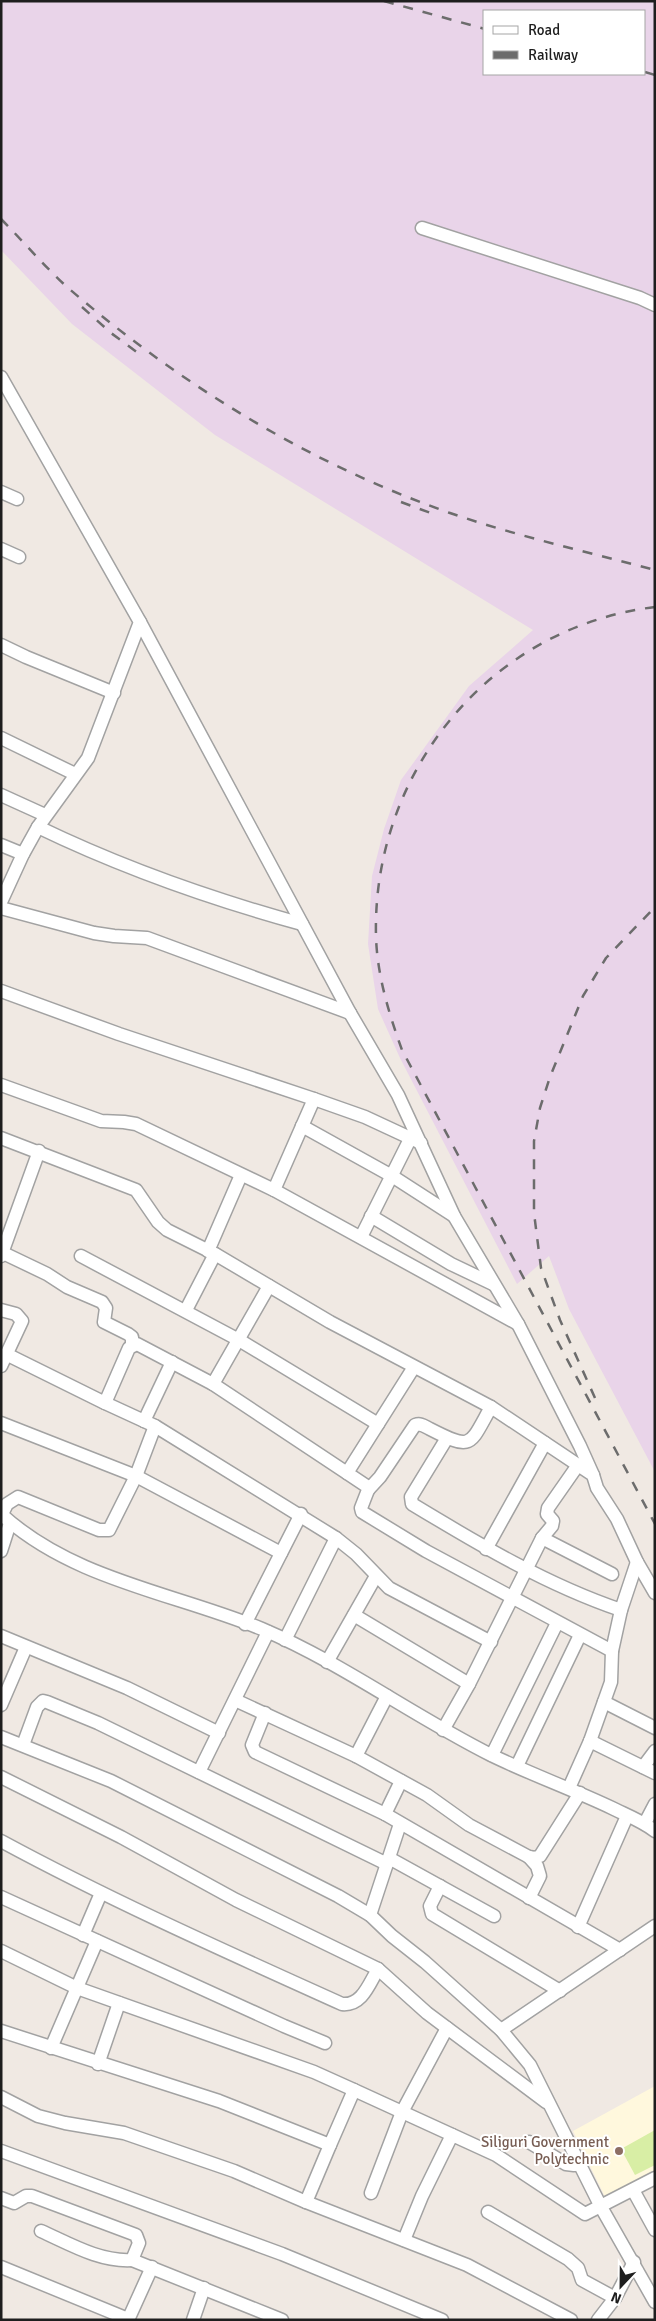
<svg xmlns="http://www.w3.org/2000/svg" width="656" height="2321" font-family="Signika,sans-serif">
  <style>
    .industrial { fill: #e9d4e9; fill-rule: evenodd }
    .education { fill: #fff8dd }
    .grass { fill: #d8eea5 }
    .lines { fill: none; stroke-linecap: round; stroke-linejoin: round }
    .minor-casing { stroke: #a2a2a2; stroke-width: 15 }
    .minor { stroke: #fff; stroke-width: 12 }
    .rail { stroke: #6c6c6c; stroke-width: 2.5; stroke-dasharray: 10 10; stroke-linecap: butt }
    .education-dot { fill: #8d6e63; stroke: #fff; stroke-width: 2 }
    .labels { text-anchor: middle; stroke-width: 4; stroke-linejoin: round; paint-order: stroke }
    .education-label { font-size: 15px; fill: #785e54; stroke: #fff; text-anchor: end }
  </style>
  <rect width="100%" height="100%" fill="#f0e9e3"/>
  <path class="industrial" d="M1,1h654v1471l-86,-163 -20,-53 -32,28 -117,-226 -22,-49 -10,-65 4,-68 12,-47 17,-49 68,-94 64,-56 -318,-195 -143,-111 -71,-74zM485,11h160v63h-160z"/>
  <path class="education" d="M655,2086v86l-49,27 -33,-68z"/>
  <path class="grass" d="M655,2130v35l-20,10 -14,-26z"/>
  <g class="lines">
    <defs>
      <g id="minor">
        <path d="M422,228l218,70 15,7"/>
        <path d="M1,377l139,245 -52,136 -50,69 -15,27 -22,48"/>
        <path d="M1,492l16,7"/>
        <path d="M1,549l18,8"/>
        <path d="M140,622l210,391 48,82 56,121 64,108 62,122 13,29"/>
        <path d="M1,645l25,12 88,36"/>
        <path d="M1,738l74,36"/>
        <path d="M1,795l44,20"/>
        <path d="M38,827c85,41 173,72 264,97"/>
        <path d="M1,845l22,9"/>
        <path d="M1,908l93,25 20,3 33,2 203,75"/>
        <path d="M1,991l118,43 195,65 51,18 56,26"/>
        <path d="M1,1085l100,36 23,1 12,2 138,66 244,134"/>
        <path d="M302,1126l90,50 62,40"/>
        <path d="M1,1138l135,52 22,32 9,8 48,24 115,68 161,85 102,68 4,13 20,31 20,43 18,31"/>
        <path d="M274,1190l40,-91"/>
        <path d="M371,1216l80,48 42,20"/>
        <path d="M361,1237l49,-98"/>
        <path d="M208,1251l33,-76"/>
        <path d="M1,1252l46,22 20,13 35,15 4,6 -2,14 24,12 4,3v7"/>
        <path d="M1,1256l38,-105"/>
        <path d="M81,1256l158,84 139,84"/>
        <path d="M1,1310l15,4 6,7 -21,45"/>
        <path d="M186,1310l29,-56"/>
        <path d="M6,1354l99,49 50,23 181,112 20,16 33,34 102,54"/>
        <path d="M414,1367l-67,106 21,14v3l-7,18 1,4 64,39 186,100"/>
        <path d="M213,1384l56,-98"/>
        <path d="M105,1403l24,-55 8,-4 76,40 134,89"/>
        <path d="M144,1421l28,-59"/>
        <path d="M1,1423l135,53 145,77"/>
        <path d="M447,1438l-36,59 1,7c66,40 135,81 209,106"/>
        <path d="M368,1490l12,-13 35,-52c6,-2 9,1 15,4 43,22 39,17 61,-22"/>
        <path d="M1,1514c72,66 174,79 261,115 80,34 151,87 229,126 39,19 81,34 121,53 14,7 30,13 43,23"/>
        <path d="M2,1514l5,-10 11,-7 81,33h10l27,-54 19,-50"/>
        <path d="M542,1538l70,36"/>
        <path d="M486,1549l59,-106"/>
        <path d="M1,1551l9,-28"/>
        <path d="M354,1615l115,69"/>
        <path d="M245,1624l56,-110"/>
        <path d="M1,1636l126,52 92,45"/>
        <path d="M285,1640l51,-102"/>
        <path d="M327,1662l49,-86"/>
        <path d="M235,1700l121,56 71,39 42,30 60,32 6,1 5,-2 40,-63"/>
        <path d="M604,1702l51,26"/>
        <path d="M1,1705l25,-58"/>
        <path d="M265,1713l-13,32 3,7 130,62 235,136"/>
        <path d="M443,1730l26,-46 73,-146 10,-12 1,-5 -6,-7 1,-6 30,-43"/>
        <path d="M1,1737l110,44 227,115 32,19 22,21 33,26 76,68 29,35 71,142 54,95"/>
        <path d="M590,1741l65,32"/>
        <path d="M23,1745l14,-38 6,-6 4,1 51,21 289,141"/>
        <path d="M492,1755l65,-132"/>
        <path d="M356,1756l31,-60"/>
        <path d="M517,1766l63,-131"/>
        <path d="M643,1767l12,-16"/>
        <path d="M199,1772l69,-140"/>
        <path d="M1,1777l120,60 115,63 142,69 49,44 119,89"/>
        <path d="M569,1788l21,-47 21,-59 1,-31 9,-41 16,-48"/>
        <path d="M385,1814l16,-33"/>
        <path d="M645,1823l10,-19"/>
        <path d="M1,1841c111,60 226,111 341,163 20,2 27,-20 36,-35"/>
        <path d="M389,1858l105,58"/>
        <path d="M440,1886l-10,20 2,8 128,77"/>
        <path d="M1,1897l283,129 41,17"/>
        <path d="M529,1898l11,-22 -3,-10 -8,-9"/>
        <path d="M370,1915l30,-91"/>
        <path d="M578,1927l49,-111"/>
        <path d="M83,1935l18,-42"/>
        <path d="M1,1951l76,37 237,84 40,18 142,65 89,59 70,-36"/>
        <path d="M501,2030l154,-104"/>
        <path d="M1,2031l218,70 111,44 24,-55"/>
        <path d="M51,2048l46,-107"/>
        <path d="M98,2064l21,-61"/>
        <path d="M1,2097l37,19 27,7 59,10 110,38 72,31 161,63 104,55"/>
        <path d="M529,2142l37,22 8,1 5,-3"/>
        <path d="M1,2151l281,103 160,66"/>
        <path d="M633,2190l22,40"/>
        <path d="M371,2193l31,-81 45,-84"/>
        <path d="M1,2198l13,5 12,-7h6l104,39 3,8 -7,17 150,60"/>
        <path d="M306,2202l24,-57"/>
        <path d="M488,2212l80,47 10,9 4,12 33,18"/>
        <path d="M41,2231c29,13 59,31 91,29"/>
        <path d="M404,2240l18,-44 30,-61"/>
        <path d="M1,2267l127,52"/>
        <path d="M128,2320l24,-53"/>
        <path d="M193,2320l11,-32"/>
        <path d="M598,2320l17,-22 19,-36"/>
      </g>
    </defs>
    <use href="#minor" class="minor-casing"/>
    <use href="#minor" class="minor"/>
    <g class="rail">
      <path d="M384,1l101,28"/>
      <path d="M645,72l10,3"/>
      <path d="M1,219c22,22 43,47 66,68 114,98 241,176 383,226 67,23 137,39 205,57"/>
      <path d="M82,307l29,26 27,20"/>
      <path d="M401,502l35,13"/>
      <path d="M655,607c-165,20 -283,165 -279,329 1,39 13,78 26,114l253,474"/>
      <path d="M595,1398l-35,-78 -19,-52 -7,-55v-72l6,-33 10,-31 33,-81 23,-38 49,-51"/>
    </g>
  </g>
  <circle class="education-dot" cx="619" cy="2151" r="5"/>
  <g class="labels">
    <g class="education-label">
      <text x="609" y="2147">Siliguri Government<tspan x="609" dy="17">Polytechnic</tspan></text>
    </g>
  </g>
  <rect width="656" height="2321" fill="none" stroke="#1e1e1e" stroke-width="5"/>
  <rect x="483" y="10" width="162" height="65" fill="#ffffff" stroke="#a5a5a5"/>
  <rect x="493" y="26" width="25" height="8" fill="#ffffff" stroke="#a5a5a5"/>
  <text x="528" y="35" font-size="15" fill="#1e1e1e">Road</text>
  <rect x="493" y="51" width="25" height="8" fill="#6c6c6c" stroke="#a5a5a5"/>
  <text x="528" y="60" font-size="15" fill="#1e1e1e">Railway</text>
  <g transform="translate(621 2286) rotate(202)" stroke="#ffffff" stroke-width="4" paint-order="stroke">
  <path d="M0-4L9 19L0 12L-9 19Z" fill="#1e1e1e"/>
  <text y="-8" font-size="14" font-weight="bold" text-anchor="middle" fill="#1e1e1e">N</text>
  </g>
</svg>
